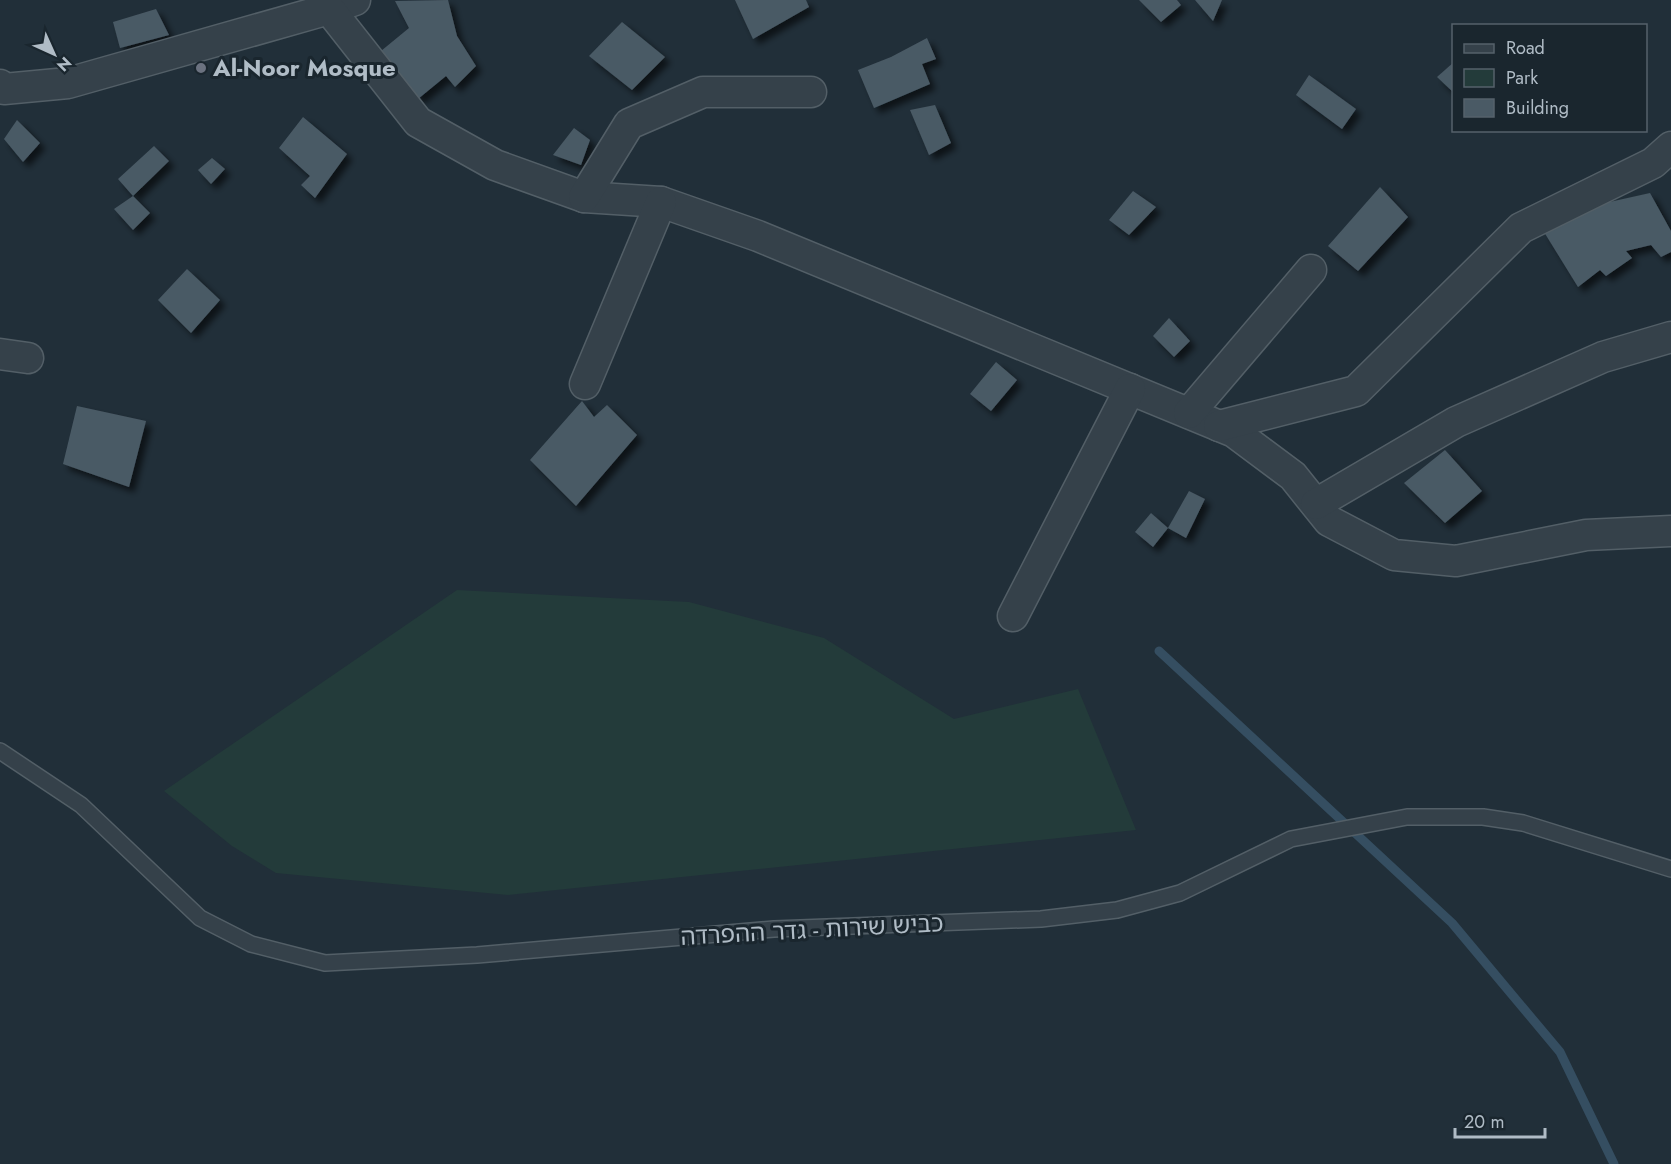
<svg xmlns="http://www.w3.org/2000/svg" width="1671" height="1164" font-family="Jost,'Noto Sans Hebrew',sans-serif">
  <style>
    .green { fill: #233b3a }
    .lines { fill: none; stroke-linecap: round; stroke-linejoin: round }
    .stream { stroke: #354e61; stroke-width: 9 }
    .building { fill: #4a5a65; filter: url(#shadow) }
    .service-casing { stroke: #535f67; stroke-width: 18 }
    .minor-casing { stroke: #535f67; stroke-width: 33 }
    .service { stroke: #35414a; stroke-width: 15 }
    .minor { stroke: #35414a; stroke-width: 30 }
    .worship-dot { fill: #6b7280; stroke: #1a262e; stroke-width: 2 }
    .labels { text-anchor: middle; stroke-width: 6; stroke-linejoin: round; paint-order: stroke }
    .poi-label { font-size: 24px; font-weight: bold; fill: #b0bcc6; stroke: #1a262e; text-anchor: start }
    .street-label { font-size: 24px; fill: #b0bcc6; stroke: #1a262e }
  </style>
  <defs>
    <filter id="shadow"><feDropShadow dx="5.5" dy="5.5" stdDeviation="3" flood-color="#0009"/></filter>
  </defs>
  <rect width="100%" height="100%" fill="#212f39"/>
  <path class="green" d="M457,590l232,12 135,36 130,81 124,-30 58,141 -628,65 -232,-22 -44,-27 -68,-55z"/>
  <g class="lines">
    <path class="stream" d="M1159,651l293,272 108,129 54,112"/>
  </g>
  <g class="building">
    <path d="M448,0l9,36 19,30 -21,21 -9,-11 -28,23 -37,-48 28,-23 -14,-27z"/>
    <path d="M735,0h71l3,7 -56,32z"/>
    <path d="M1139,0h38l4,5 -20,17z"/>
    <path d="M1195,0h27l-9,21z"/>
    <path d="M156,9l13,26 -49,13 -7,-26z"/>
    <path d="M622,22l43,35 -33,33 -43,-34z"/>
    <path d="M927,38l9,21 -14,5 8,20 -56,24 -16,-38 33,-13z"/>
    <path d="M1454,62v31l-17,-16z"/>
    <path d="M1309,75l47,34 -14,20 -46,-34z"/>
    <path d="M935,105l16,38 -22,12 -19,-45z"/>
    <path d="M303,117l44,37 -32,44 -14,-13 9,-9 -31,-28z"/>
    <path d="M17,120l23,23 -17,19 -19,-23z"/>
    <path d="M574,128l16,12 -9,25 -28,-10z"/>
    <path d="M154,146l15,15 -36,35 17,17 -17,17 -19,-21 19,-13 -15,-17z"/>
    <path d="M212,158l13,11 -14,15 -13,-14z"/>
    <path d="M1380,187l28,30 -50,54 -30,-25z"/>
    <path d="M1133,191l23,16 -27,28 -20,-15z"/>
    <path d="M1650,193l21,38v21l-10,5 -10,-12 -25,6 6,7 -26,18 -6,-6 -22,17 -34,-55 61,-29z"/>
    <path d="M187,269l33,31 -29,33 -33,-33z"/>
    <path d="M1169,318l21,23 -16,16 -21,-21z"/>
    <path d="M996,362l21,18 -26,31 -21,-17z"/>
    <path d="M582,401l12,16 13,-12 30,30 -61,71 -46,-46z"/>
    <path d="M77,406l69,15 -17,66 -66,-23z"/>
    <path d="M1445,450l37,41 -37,32 -41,-40z"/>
    <path d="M1189,491l16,8 -19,39 -18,-10z"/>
    <path d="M1151,513l17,15 -15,19 -18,-15z"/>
  </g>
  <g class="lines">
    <defs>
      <path id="service" d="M0,751l81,54 119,113 51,26 74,19 152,-8 297,-26 267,-10 76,-9 63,-17 111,-54 116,-22h76l40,6 148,46"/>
      <g id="minor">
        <path d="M329,9l26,-9"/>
        <path d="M0,85l4,4 64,-6 261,-74 89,113 77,43 89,32 77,5 97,34 476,196 59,44 36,45 65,34 62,6 130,-26 85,-4"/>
        <path d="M584,197l45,-73 74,-32h108"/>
        <path d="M0,354l28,4"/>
        <path d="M585,384l76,-182"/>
        <path d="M1189,413l122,-143"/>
        <path d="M1219,426l137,-35 165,-163 132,-65 18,-16"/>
        <path d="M1316,504l140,-82 147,-65 68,-20"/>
        <path d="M1013,616l117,-227"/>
      </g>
    </defs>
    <use href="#service" class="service-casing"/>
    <use href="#minor" class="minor-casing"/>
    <use href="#service" class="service"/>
    <use href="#minor" class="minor"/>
  </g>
  <circle class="worship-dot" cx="201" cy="68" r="6"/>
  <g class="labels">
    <g class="poi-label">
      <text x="213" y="76">Al-Noor Mosque</text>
    </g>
    <g class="street-label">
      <text transform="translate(812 930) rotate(-3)" y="8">כביש שירות - גדר ההפרדה</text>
    </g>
  </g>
  <rect x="1452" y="24" width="195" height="108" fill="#1a262e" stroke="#56626b" stroke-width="1.5"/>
  <rect x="1464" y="44" width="30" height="9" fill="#35414a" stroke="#56626b" stroke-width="1.5"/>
  <text x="1506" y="54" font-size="18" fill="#b0bcc6">Road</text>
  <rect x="1464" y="69" width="30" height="18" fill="#233b3a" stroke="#56626b" stroke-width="1.5"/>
  <text x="1506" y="84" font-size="18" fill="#b0bcc6">Park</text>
  <rect x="1464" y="99" width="30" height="18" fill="#4a5a65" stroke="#56626b" stroke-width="1.5"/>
  <text x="1506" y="114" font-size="18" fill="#b0bcc6">Building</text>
  <g transform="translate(54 54) rotate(135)" stroke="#1a262e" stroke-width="4.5" paint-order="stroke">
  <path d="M0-4.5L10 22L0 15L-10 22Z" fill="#b0bcc6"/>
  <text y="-9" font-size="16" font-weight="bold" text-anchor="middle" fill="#b0bcc6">N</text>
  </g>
  <path d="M1455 1128v9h90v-9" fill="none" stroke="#b0bcc6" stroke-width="3"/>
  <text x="1464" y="1128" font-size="18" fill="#b0bcc6" stroke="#1a262e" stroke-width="4.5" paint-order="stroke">20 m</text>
</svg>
